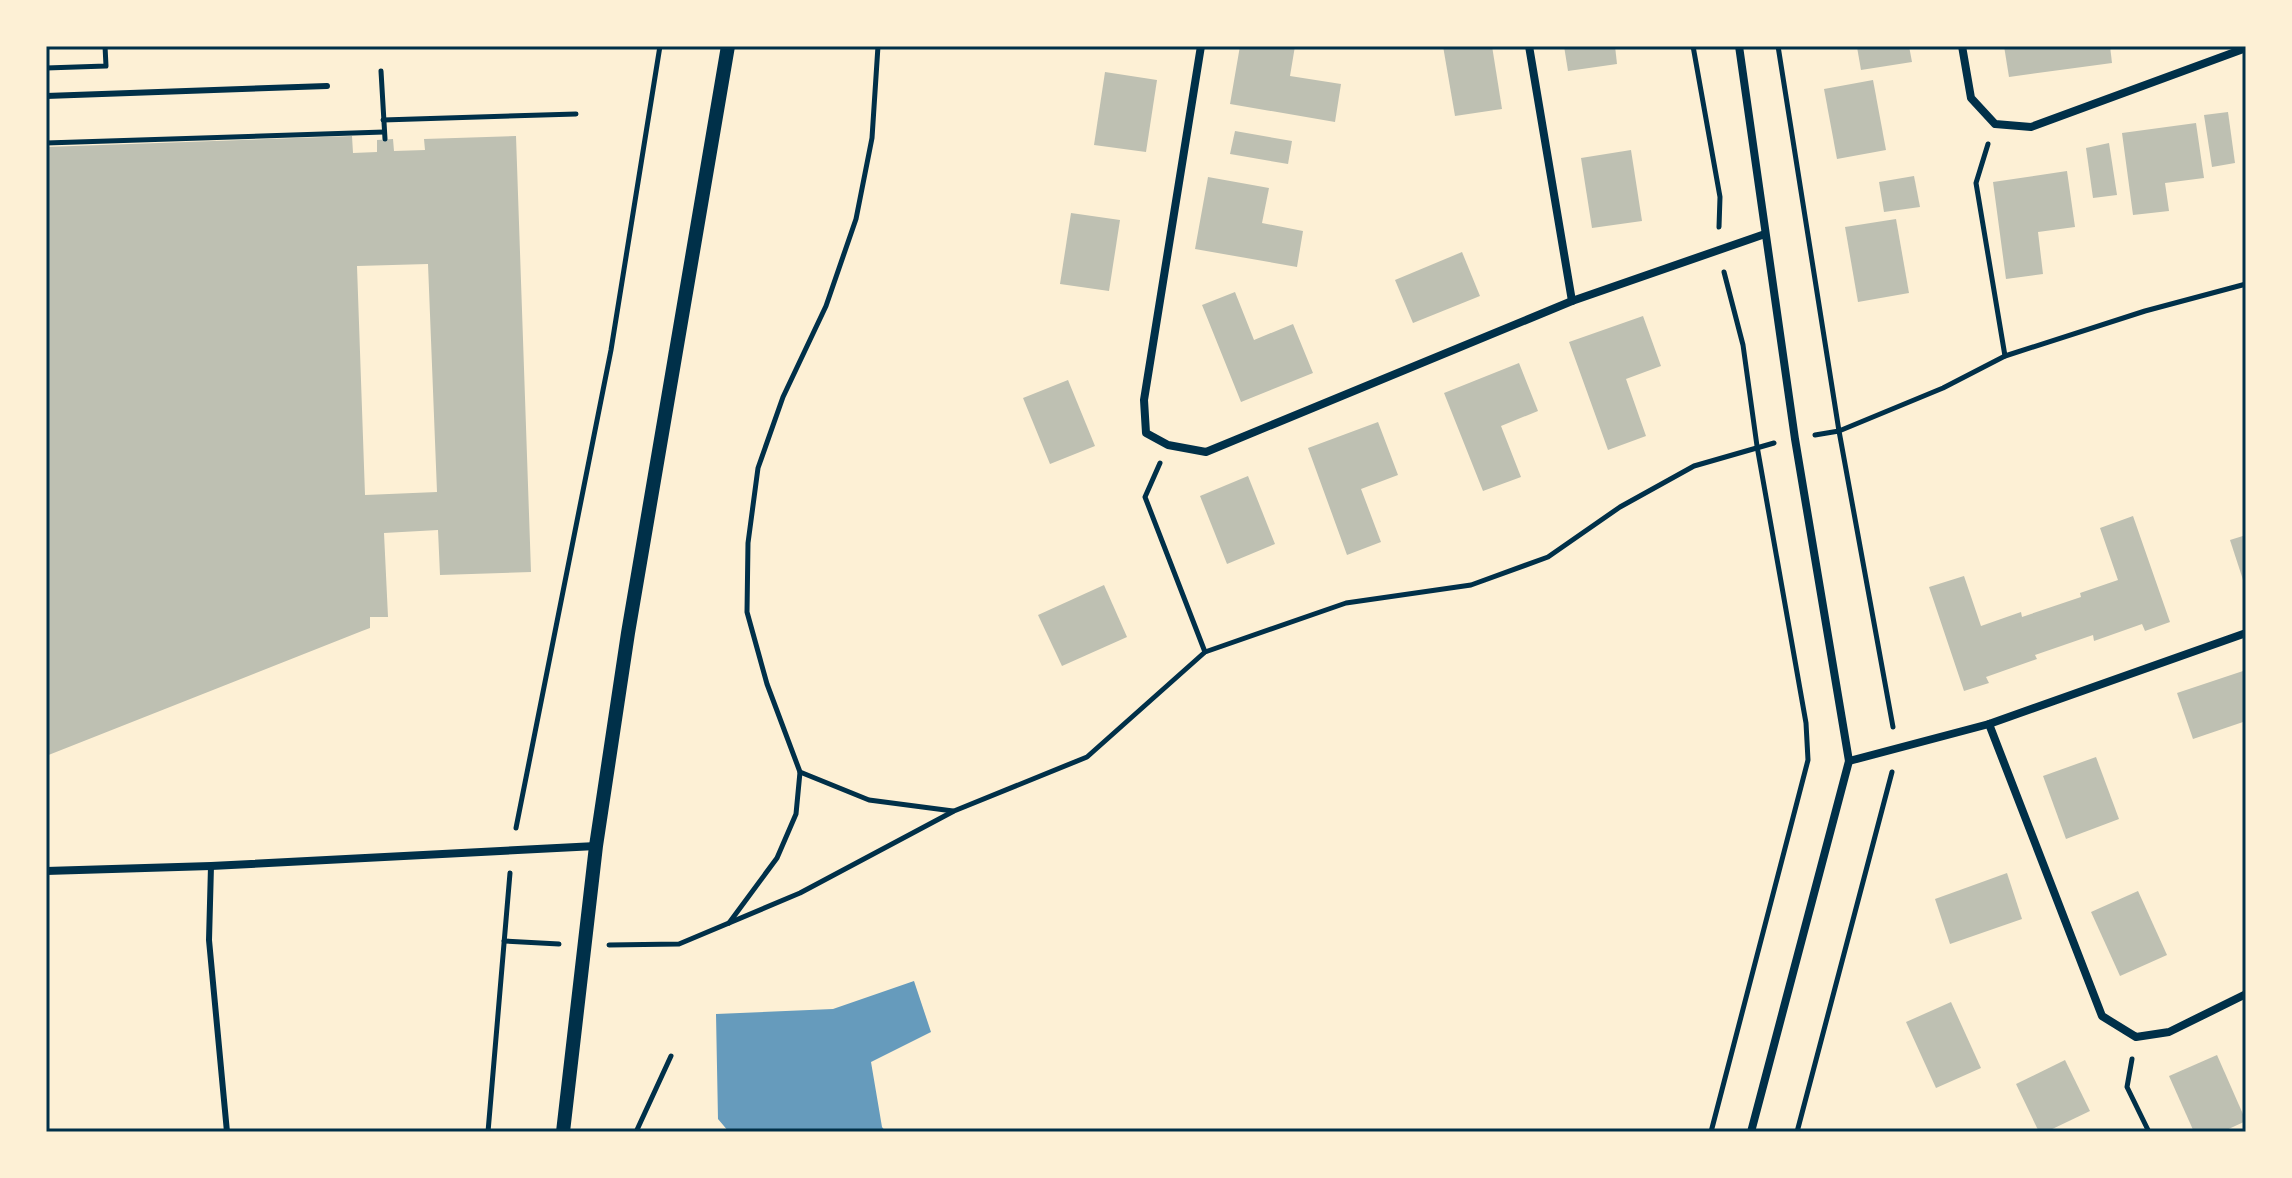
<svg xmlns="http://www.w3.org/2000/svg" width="2292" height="1178" font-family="'PT Sans',sans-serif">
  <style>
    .water { fill: #669bbc }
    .building { fill: #bec0b2; fill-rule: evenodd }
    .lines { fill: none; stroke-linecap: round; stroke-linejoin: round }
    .path { stroke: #003049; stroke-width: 5 }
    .service { stroke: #003049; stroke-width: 6 }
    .minor { stroke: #003049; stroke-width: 8 }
    .tertiary { stroke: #003049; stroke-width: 14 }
    .neatline { fill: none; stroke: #003049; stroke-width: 3 }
  </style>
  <rect width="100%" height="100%" fill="#fdf0d5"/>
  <path class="water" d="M914,981l17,51 -60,30 11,65 4,5h-157l-11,-13 -2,-105 117,-5z"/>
  <g class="building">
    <path d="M1240,46h55l-5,30 51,8 -6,38 -105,-18z"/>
    <path d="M1443,46h49l10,63 -47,7z"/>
    <path d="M1564,46h51l2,18 -49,7z"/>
    <path d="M1909,46l3,16 -51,8 -4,-23z"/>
    <path d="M2004,46h106l2,17 -103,14z"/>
    <path d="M1105,72l52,8 -11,72 -52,-7z"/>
    <path d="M1873,80l13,70 -49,9 -13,-70z"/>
    <path d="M2228,112l7,51 -23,4 -8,-52z"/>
    <path d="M2196,123l8,55 -39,5 4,28 -36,4 -11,-82z"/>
    <path d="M1235,131l57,10 -4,23 -58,-10z"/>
    <path d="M352,136l1,17 24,-1v-12l16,-1 1,12 31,-1 -1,-11 92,-3 15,436 -91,3 -2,-45 -54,3 4,84h-18v11l-8,3 -316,125v-609zM428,264l9,228 -72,3 -8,-229z"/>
    <path d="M2109,143l8,52 -24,3 -7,-50z"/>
    <path d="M1631,150l11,71 -50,7 -11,-70z"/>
    <path d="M2067,171l8,56 -37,5 5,42 -37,5 -13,-97z"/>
    <path d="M1914,176l6,31 -36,5 -5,-30z"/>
    <path d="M1208,177l61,11 -7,35 41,8 -6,36 -102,-18z"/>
    <path d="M1071,213l49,7 -11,71 -49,-7z"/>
    <path d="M1896,219l13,74 -51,9 -13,-75z"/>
    <path d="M1462,252l18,44 -67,27 -18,-43z"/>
    <path d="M1235,292l19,48 39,-16 20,49 -72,29 -39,-97z"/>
    <path d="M1643,316l18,50 -35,13 20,57 -38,14 -39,-108z"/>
    <path d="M1519,363l19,48 -37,15 20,51 -38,14 -39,-98z"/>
    <path d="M1068,380l27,66 -45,18 -27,-66z"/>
    <path d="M1378,422l20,53 -37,14 20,53 -34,13 -39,-107z"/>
    <path d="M1248,476l27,68 -48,20 -27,-68z"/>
    <path d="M2133,516l37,106 -25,9 -3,-7 -48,17 -1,-6 -58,20 2,4 -51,18 3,6 -25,8 -35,-104 35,-11 17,50 40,-14 1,5 59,-20 -1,-4 38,-13 -18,-52z"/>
    <path d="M2246,535v51h-1l-15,-46z"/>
    <path d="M1104,585l23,52 -65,29 -24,-51z"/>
    <path d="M2246,670v51l-53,18 -16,-46z"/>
    <path d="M2096,757l23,62 -53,20 -23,-63z"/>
    <path d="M2007,873l15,46 -72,25 -15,-45z"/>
    <path d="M2138,891l29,64 -47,21 -29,-64z"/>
    <path d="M1951,1002l30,66 -45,20 -30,-66z"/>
    <path d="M2217,1055l29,66 -24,11h-28l-25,-56z"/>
    <path d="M2065,1060l25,51 -44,21h-7l-23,-48z"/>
  </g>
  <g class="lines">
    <g class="path">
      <path d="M878,46l-6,92 -16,81 -30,87 -43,91 -25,71 -10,75 -1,69 20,72 33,88 69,28 84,11"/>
      <path d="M1693,46l27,151 -1,30"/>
      <path d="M1778,46l61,385 54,296"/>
      <path d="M46,68l60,-2 -1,-20"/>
      <path d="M381,71l4,68"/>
      <path d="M383,120l193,-6"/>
      <path d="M46,143l338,-11"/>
      <path d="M1988,144l-12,39 29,173"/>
      <path d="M1815,435l24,-4 104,-43 62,-32 140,-45 101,-27"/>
      <path d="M1160,463l-15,34 60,155"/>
      <path d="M516,828l95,-478 49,-304"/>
      <path d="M729,923l48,-65 19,-44 4,-42"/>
      <path d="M504,941l55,3"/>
      <path d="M609,945l70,-1 121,-51 154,-82 133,-54 118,-105 141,-49 125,-18 77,-28 72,-50 74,-41 80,-23"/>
      <path d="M2132,1059l-5,28 22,45"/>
      <path d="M488,1132l22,-259"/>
      <path d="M636,1132l35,-76"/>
      <path d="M1711,1132l97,-372 -2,-37 -49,-277 -14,-101 -19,-73"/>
      <path d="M1797,1132l95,-360"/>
    </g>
    <g class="service">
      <path d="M46,96l281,-10"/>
      <path d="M211,866l-2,74 18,192"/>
    </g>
    <g class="minor">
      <path d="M1201,46l-57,354 2,33 22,12 38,7 366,-151 193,-67"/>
      <path d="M1529,46l43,255"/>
      <path d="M1739,46l56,393 54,322 -98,371"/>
      <path d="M1962,46l9,52 24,26 36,3 215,-79"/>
      <path d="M1989,724l113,292 34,21 33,-5 77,-38"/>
      <path d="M1849,761l140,-37 257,-91"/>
      <path d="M46,871l165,-5 385,-20"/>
    </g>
    <path class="tertiary" d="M563,1132l33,-286 32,-213 100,-587"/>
  </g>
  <rect width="2292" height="1178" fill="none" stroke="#fdf0d5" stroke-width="96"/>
  <rect x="48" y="48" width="2196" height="1082" class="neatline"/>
</svg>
